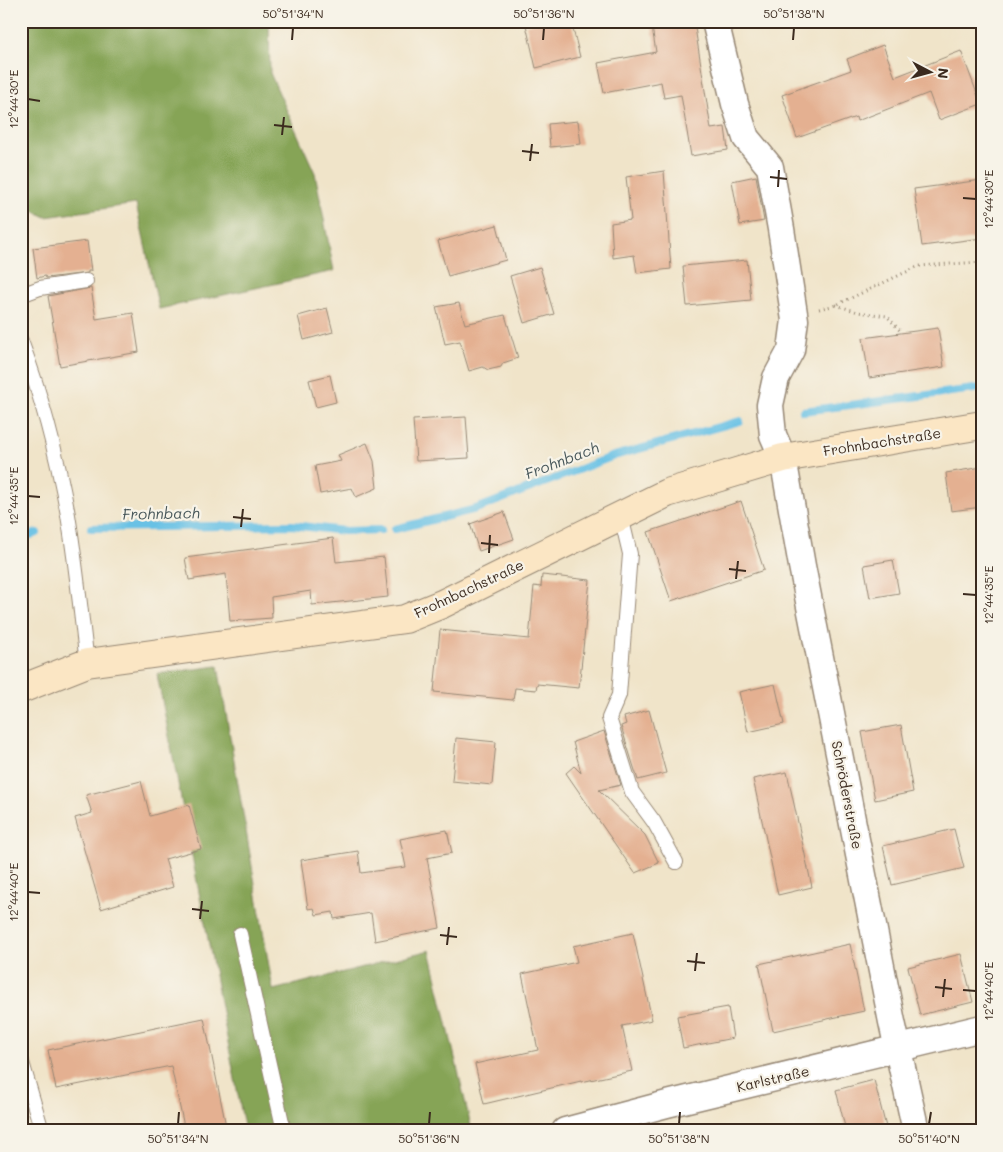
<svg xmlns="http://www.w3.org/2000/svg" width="1003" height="1152" font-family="Mali,sans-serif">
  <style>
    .forest { fill: #86a457; stroke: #60673a }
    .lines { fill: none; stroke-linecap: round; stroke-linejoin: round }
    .stream { stroke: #68c1e5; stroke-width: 8 }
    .building { fill: #e4b091 }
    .lane-casing { stroke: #968774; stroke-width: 16 }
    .street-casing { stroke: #968774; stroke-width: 29 }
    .secondary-casing { stroke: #968774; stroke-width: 30 }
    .path { stroke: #968774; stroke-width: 3; stroke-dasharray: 1 4; stroke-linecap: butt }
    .lane { stroke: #fff; stroke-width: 14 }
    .street { stroke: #fff; stroke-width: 26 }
    .secondary { stroke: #fbe6c4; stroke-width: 28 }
    .ticks { fill: none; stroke: #3b2a1e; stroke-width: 2 }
    .labels { text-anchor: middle; stroke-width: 4.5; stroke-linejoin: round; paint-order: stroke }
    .street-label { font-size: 14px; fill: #3b2a1e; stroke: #f7f3e8 }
    .water-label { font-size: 15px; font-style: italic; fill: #48575a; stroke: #f7f3e8 }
    .neatline { fill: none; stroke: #3b2a1e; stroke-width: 2 }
    .ticks-label { font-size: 12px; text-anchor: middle; fill: #3b2a1e }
  </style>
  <rect width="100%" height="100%" fill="#f7f3e8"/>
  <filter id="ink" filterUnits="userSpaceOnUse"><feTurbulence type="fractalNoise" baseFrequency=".02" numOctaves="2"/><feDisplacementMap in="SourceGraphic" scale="10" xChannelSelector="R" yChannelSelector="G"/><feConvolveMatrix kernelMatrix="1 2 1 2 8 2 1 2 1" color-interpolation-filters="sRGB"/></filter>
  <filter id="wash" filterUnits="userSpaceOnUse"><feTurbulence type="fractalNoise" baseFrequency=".0096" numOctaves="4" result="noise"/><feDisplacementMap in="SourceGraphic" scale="20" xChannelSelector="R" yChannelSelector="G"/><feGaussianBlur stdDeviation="1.12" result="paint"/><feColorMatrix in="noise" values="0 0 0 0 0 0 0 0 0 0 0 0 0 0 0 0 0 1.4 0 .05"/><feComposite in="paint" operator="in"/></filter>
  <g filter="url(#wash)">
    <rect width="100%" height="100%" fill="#f0e4c9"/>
    <g class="forest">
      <path d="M21,21h248l1,52 45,100 19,98 -175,38 -23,-105 -90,13 -25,-12z"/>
      <path d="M218,666l55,324 157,-40 42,181h-227l-88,-457z"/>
    </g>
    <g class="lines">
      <g class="stream">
        <path d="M803,411l179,-23"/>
        <path d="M91,528l201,-3 52,6 37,-1"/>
        <path d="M395,529l81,-20 138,-53 126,-35"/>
        <path d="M21,538l16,-5"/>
      </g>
    </g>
    <g id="blocks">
      <g class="building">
        <path d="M541,21h30l9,36 -44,11 -10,-43z"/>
        <path d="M651,21h43l17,108 14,-2 3,23 -37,6 -10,-61 -17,3 -3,-16 -57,11 -6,-30 58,-11z"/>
        <path d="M883,45l12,32 66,-26 20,53 -42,16 -10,-27 -72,28 -1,-4 -59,21 -15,-43 69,-25 -4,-11z"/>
        <path d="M578,121l3,23 -31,3 -2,-23z"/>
        <path d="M664,171l7,98 -34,4 -3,-18 -21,3 -2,-35 20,-3 -5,-43z"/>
        <path d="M756,176l8,45 -24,4 -8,-44z"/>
        <path d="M982,180v58l-60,8 -8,-57z"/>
        <path d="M497,225l9,35 -58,16 -10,-35z"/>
        <path d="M87,241l4,30h-3v2l-42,5 -1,-2 -8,2 -4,-30z"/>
        <path d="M747,260l4,40 -64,6 -4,-40z"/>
        <path d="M540,267l14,47 -30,9 -14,-47z"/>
        <path d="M91,288l5,31 37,-6 6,39 -79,14 -12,-70z"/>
        <path d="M459,303l6,21 40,-9 13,43 -15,5 -2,4 -13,3 -5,-3 -14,4 -9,-30 -15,3 -9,-37z"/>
        <path d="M327,308l6,24 -29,8 -6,-24z"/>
        <path d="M938,328l6,39 -75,11 -6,-40z"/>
        <path d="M330,375l6,27 -20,5 -7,-27z"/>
        <path d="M466,417l3,41 -53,3 -3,-41z"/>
        <path d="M367,443l7,18 3,27 -21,9 -4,-9 -32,6 -5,-28 26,-5 -3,-6z"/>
        <path d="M982,467v40l-31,4 -5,-38z"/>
        <path d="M741,501l23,69 -93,31 -23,-69z"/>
        <path d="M504,512l10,27 -35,12 -9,-27z"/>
        <path d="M333,538l3,24 48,-5 4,40 -76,8 -1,-14 -40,6 1,21 -42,3 -4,-47 -37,6 -4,-22z"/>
        <path d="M893,560l6,33 -29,5 -6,-33z"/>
        <path d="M542,575l48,5 -11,108 -42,-4 -1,6 -21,-2 -2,12 -79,-8 6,-62 89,9 5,-53 7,1z"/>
        <path d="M775,684l9,40 -36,8 -9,-40z"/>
        <path d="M649,710l17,63 -28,7 -17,-54 5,-2 -2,-7z"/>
        <path d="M901,725l12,67 -38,8 -13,-68z"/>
        <path d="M604,731l17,54 -22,5 46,45 14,28 -24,10 -69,-100 8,-7 7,7 -8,-31z"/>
        <path d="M456,738l40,4 -4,43 -40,-4z"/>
        <path d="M787,772l25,115 -34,8 -25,-116z"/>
        <path d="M141,781l9,35 39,-11 12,44 -36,10 8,28 -72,22 -26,-91 17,-5 -6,-18z"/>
        <path d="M954,829l10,39 -72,17 -9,-39z"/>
        <path d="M447,830l5,23 -25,5 13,70 -65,13 -4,-28 -37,6 -1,-7 -17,3 -2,-7 -6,1 -7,-49 57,-9 3,22 45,-6 -6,-28z"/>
        <path d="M633,933l19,87 -30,6 10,45 -51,11v-1l-97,23 -9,-40 63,-14 -16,-76 55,-12 -4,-16z"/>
        <path d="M850,944l14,67 -91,20 -14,-67z"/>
        <path d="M961,954l12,48 -53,13 -12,-48z"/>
        <path d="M728,1007l5,31 -50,10 -6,-32z"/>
        <path d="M204,1018l23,113h-42l-14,-65 -115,23 -8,-39z"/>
        <path d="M874,1080l13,51h-41l-10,-41z"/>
      </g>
    </g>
  </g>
  <g filter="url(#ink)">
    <use href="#blocks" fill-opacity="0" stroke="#968774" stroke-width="1"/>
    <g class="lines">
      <defs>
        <g id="lane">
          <path d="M21,295l19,-7 46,-7"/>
          <path d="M21,341c21,56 36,114 47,174 8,48 13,99 19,148"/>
          <path d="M621,516l9,38 -11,141 -10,23 23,74 22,30 22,40"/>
          <path d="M240,934l44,197"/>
          <path d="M21,1059l21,72"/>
        </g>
        <g id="street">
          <path d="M715,21l20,83 11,34 24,29 11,62 14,91 -4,30 -15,28 -6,27 3,30 10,23 19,108 90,456 24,109"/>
          <path d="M565,1131l102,-27 315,-76"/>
        </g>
        <path id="secondary" d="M21,689l66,-26 318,-44 37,-15 225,-111 116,-35 199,-33"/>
      </defs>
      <use href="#lane" class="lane-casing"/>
      <use href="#street" class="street-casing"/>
      <use href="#secondary" class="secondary-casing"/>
      <g class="path">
        <path d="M836,305l22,7 29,4 15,17"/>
        <path d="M819,309l17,-4 83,-39 63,-4"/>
      </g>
      <use href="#lane" class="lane"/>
      <use href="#street" class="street"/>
      <use href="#secondary" class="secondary"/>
    </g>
  </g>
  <path class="ticks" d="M292,40l1,-12M543,40l1,-12M793,40l1,-12M28,99l12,2M274,125l18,2M282,135l2,-18M522,151l17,2M530,161l2,-17M770,177l17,2M778,187l1,-17M963,198l13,1M28,496l12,1M233,517l18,2M241,527l2,-18M481,543l17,2M489,553l1,-18M729,569l17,2M736,579l2,-18M963,594l13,1M28,892l12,1M192,909l17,2M200,919l2,-18M440,935l17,2M447,945l2,-18M687,961l18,2M695,971l2,-18M935,987l17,2M963,990l13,1M943,997l2,-18M178,1124l1,-12M429,1124l1,-12M679,1124l1,-12M929,1124l2,-12"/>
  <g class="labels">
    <g class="street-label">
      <text transform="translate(882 442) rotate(-9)" y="5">Frohnbachstraße</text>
      <text transform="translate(469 589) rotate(-25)" y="5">Frohnbachstraße</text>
      <text transform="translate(847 795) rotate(79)" y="5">Schröderstraße</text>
      <text transform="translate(773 1079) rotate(-13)" y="5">Karlstraße</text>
    </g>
    <g class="water-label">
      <text transform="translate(562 461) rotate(-21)" y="5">Frohnbach</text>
      <text transform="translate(161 514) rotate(-1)" y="5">Frohnbach</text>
    </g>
  </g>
  <rect width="1003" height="1152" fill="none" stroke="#f7f3e8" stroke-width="55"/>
  <g transform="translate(930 72) rotate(96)" stroke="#f7f3e8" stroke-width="4" paint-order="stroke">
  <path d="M0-4L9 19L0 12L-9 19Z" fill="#3b2a1e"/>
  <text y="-8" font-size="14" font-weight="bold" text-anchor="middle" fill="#3b2a1e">N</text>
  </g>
  <rect x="28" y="28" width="948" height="1096" class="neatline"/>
  <g class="ticks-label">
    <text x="293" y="18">50°51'34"N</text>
    <text x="544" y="18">50°51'36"N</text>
    <text x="794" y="18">50°51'38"N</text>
    <text transform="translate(14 99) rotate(-90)" y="4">12°44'30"E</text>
    <text transform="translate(989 199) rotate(-90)" y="4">12°44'30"E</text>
    <text transform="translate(14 496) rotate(-90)" y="4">12°44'35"E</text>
    <text transform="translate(989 595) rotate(-90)" y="4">12°44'35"E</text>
    <text transform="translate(14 892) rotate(-90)" y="4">12°44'40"E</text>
    <text transform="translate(989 991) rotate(-90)" y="4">12°44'40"E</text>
    <text x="178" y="1143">50°51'34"N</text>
    <text x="429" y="1143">50°51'36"N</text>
    <text x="679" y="1143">50°51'38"N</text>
    <text x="929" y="1143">50°51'40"N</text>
  </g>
</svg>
